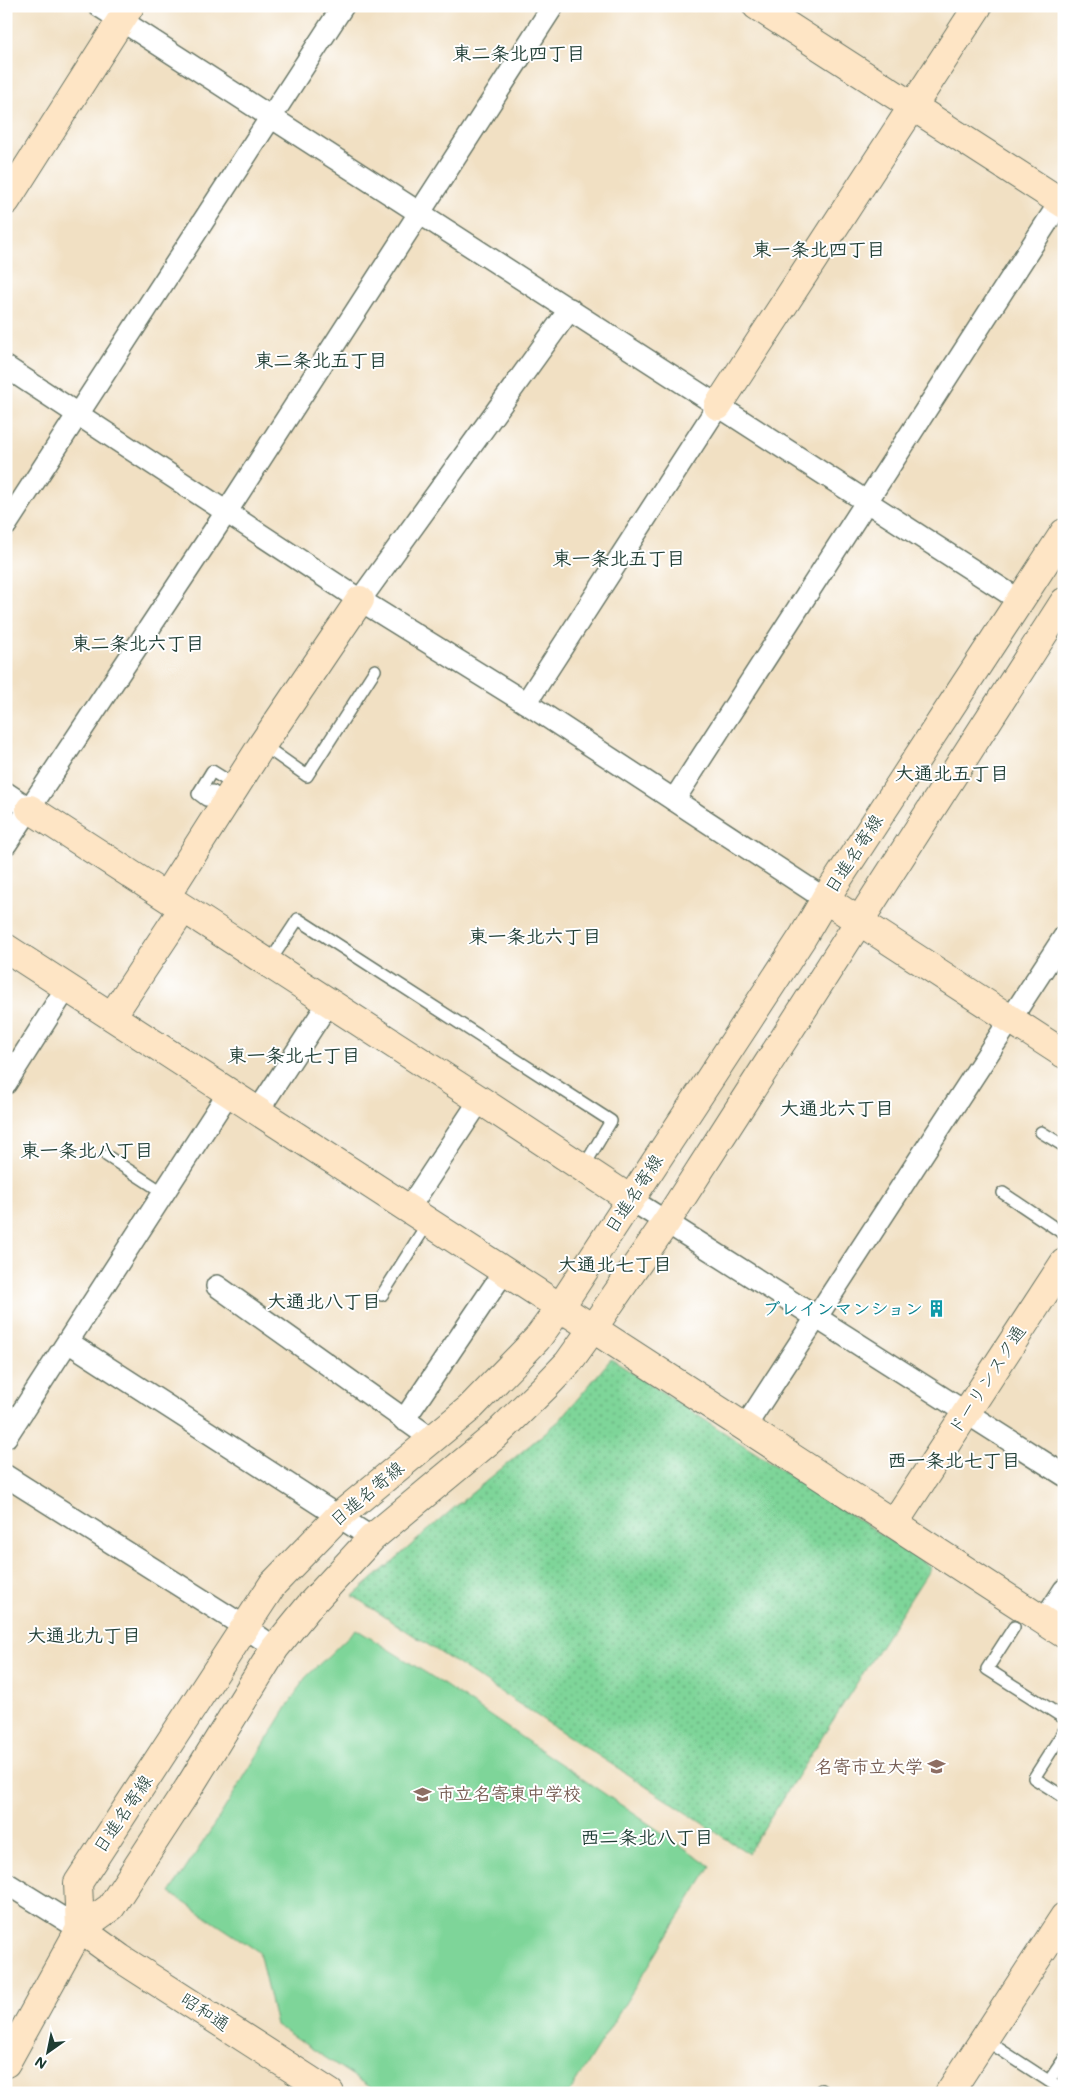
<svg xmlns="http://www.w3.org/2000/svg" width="1070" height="2099" font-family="Mali,'Klee One',sans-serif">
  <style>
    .park { fill: url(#park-dots); stroke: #4e8966 }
    .pitch { fill: #7ed599; stroke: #4e8966 }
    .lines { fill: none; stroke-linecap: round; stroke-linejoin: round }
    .lane-casing { stroke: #687666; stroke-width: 14 }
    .street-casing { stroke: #687666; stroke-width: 24 }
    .secondary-casing { stroke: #687666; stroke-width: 30 }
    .lane { stroke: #fff; stroke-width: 11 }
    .street { stroke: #fff; stroke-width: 21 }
    .secondary { stroke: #fee5c5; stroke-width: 28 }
    .labels { text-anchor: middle; stroke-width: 4; stroke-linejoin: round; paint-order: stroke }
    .street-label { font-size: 18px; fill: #1f3d34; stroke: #fff }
    .culture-label { font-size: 18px; font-weight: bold; fill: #0d838f; stroke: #fff; text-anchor: end }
    .education-label { font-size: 18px; font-weight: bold; fill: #785e54; stroke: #fff; text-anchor: end }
    .neighbourhood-label { font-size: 19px; font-weight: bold; fill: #1f3d34; stroke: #fff }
  </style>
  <defs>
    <pattern id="park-dots" width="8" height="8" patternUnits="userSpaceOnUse" patternTransform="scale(1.25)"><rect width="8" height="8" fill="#7ed599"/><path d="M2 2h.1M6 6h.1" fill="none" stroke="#67ae7e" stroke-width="1.8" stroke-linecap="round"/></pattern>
  </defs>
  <rect width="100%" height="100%" fill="#fff"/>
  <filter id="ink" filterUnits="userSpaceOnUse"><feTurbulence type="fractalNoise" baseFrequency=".02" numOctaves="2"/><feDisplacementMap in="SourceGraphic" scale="10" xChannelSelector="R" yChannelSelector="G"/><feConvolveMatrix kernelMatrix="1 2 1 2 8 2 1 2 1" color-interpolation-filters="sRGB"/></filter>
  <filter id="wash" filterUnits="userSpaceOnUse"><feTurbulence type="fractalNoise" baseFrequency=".0096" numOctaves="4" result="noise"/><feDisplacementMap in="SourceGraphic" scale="20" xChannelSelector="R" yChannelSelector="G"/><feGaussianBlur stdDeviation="1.12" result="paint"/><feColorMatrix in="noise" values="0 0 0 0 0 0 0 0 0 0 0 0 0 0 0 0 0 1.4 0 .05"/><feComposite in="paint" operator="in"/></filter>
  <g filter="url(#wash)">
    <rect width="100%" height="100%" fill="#f1e0c3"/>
    <path class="park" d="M611,1359l320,208 -183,286 -395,-257 102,-89 104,-86z"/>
    <path class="pitch" d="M356,1629l78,49 277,188 -142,227h-190l-103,-68 -17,-73 -89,-59 48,-74 87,-141z"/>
  </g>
  <g filter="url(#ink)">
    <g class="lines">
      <defs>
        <g id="lane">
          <path d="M263,745l44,31 68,-106"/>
          <path d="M226,800l-14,-9 -6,9 -8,-6 14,-23 24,15"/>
          <path d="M269,963l29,-44 313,202 -28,47"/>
          <path d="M1041,1132l23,14"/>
          <path d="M107,1156l57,37"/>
          <path d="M1003,1193l61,41"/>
          <path d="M382,1295l47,-74"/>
          <path d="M1014,1627l-27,42 77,49"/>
          <path d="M1064,1731l-30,47 30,19"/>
          <path d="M984,2039l80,52"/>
          <path d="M1049,2081l15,-22"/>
          <path d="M819,2093l2,-3 4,3"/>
        </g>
        <g id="street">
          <path d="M99,6l920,594"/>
          <path d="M6,367l354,233 166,103 299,196"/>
          <path d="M6,525l337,-519"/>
          <path d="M360,600l210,-291"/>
          <path d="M526,703l192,-297"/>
          <path d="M6,793l24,16"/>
          <path d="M674,800l390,-604"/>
          <path d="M6,844l221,-333 326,-505"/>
          <path d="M6,1083l61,-96"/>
          <path d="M258,1111l71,-109"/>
          <path d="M630,1199l434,276"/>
          <path d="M409,1208l71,-108"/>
          <path d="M217,1286l215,153"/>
          <path d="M68,1342l304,196"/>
          <path d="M404,1420l101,-150"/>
          <path d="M745,1427l319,-490"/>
          <path d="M6,1437l223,-345"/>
          <path d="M6,1476l239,151 30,21"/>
          <path d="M1044,1621l20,-31"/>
          <path d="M6,1883l74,46"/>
        </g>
        <g id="secondary">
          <path d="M757,6l307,198"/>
          <path d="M6,201l124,-195"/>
          <path d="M718,406l260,-400"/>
          <path d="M30,809l450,291 150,99"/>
          <path d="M166,896l96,-151 98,-145"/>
          <path d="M825,899l239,155"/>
          <path d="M6,948l1058,686"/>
          <path d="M112,1016l71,-107"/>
          <path d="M895,1522l169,-259"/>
          <path d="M80,1929l-2,-46 195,-299 65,-67 132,-109 67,-69 24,-33 241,-368 23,-39 239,-366"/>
          <path d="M80,1929l40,29 210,135"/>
          <path d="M6,2063l74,-134 31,-22 77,-118 87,-141 36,-44 61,-66 123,-102 50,-49 23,-24 25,-35 74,-107 397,-619"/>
          <path d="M949,2093l115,-176"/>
        </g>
      </defs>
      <use href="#lane" class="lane-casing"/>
      <use href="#street" class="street-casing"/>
      <use href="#secondary" class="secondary-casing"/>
      <use href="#lane" class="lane"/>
      <use href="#street" class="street"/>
      <use href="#secondary" class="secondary"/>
    </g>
  </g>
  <defs>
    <symbol id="building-bare" viewBox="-9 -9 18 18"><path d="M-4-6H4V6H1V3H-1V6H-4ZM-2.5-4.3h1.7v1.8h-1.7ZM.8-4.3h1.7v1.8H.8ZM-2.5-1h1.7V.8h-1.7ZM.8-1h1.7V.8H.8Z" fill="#0f9aa8" stroke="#fff" stroke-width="2.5" paint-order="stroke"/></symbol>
    <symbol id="university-bare" viewBox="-9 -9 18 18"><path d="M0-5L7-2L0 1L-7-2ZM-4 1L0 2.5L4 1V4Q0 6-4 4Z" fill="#8d6e63" stroke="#fff" stroke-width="2.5" paint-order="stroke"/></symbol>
    <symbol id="school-bare" viewBox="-9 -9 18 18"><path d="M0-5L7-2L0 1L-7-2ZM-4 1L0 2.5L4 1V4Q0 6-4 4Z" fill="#8d6e63" stroke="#fff" stroke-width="2.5" paint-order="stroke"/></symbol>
  </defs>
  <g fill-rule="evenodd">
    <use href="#building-bare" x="924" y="1296" width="25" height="25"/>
    <use href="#university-bare" x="924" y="1754" width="25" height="25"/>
    <use href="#school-bare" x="410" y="1782" width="25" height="25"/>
  </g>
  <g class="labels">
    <g class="street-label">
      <text transform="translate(854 854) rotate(-57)" y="6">日進名寄線</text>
      <text transform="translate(634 1194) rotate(-57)" y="6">日進名寄線</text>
      <text transform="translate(987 1380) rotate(-57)" y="6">ドーリンスク通</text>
      <text transform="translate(367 1494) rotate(-40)" y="6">日進名寄線</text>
      <text transform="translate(123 1814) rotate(-56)" y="6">日進名寄線</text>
      <text transform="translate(205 2012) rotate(33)" y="6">昭和通</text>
    </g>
    <g class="culture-label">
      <text x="923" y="1315">ブレインマンション</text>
    </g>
    <g class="education-label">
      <text x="923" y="1773">名寄市立大学</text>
      <text x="437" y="1800" text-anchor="start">市立名寄東中学校</text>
    </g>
    <g class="neighbourhood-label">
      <text x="519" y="60">東二条北四丁目</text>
      <text x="819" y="256">東一条北四丁目</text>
      <text x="321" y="367">東二条北五丁目</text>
      <text x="619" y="565">東一条北五丁目</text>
      <text x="138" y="650">東二条北六丁目</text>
      <text x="952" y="780">大通北五丁目</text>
      <text x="535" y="943">東一条北六丁目</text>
      <text x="294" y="1062">東一条北七丁目</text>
      <text x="837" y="1115">大通北六丁目</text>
      <text x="87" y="1157">東一条北八丁目</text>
      <text x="615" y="1271">大通北七丁目</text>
      <text x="324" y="1308">大通北八丁目</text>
      <text x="954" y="1467">西一条北七丁目</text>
      <text x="84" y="1642">大通北九丁目</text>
      <text x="647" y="1844">西二条北八丁目</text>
    </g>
  </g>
  <rect width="1070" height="2099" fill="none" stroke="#fff" stroke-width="25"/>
  <g transform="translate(48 2052) rotate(213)" stroke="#ffffff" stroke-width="4" paint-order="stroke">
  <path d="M0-4L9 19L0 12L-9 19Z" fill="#1f3d34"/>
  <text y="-8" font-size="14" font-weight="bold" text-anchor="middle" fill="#1f3d34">N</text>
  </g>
</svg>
